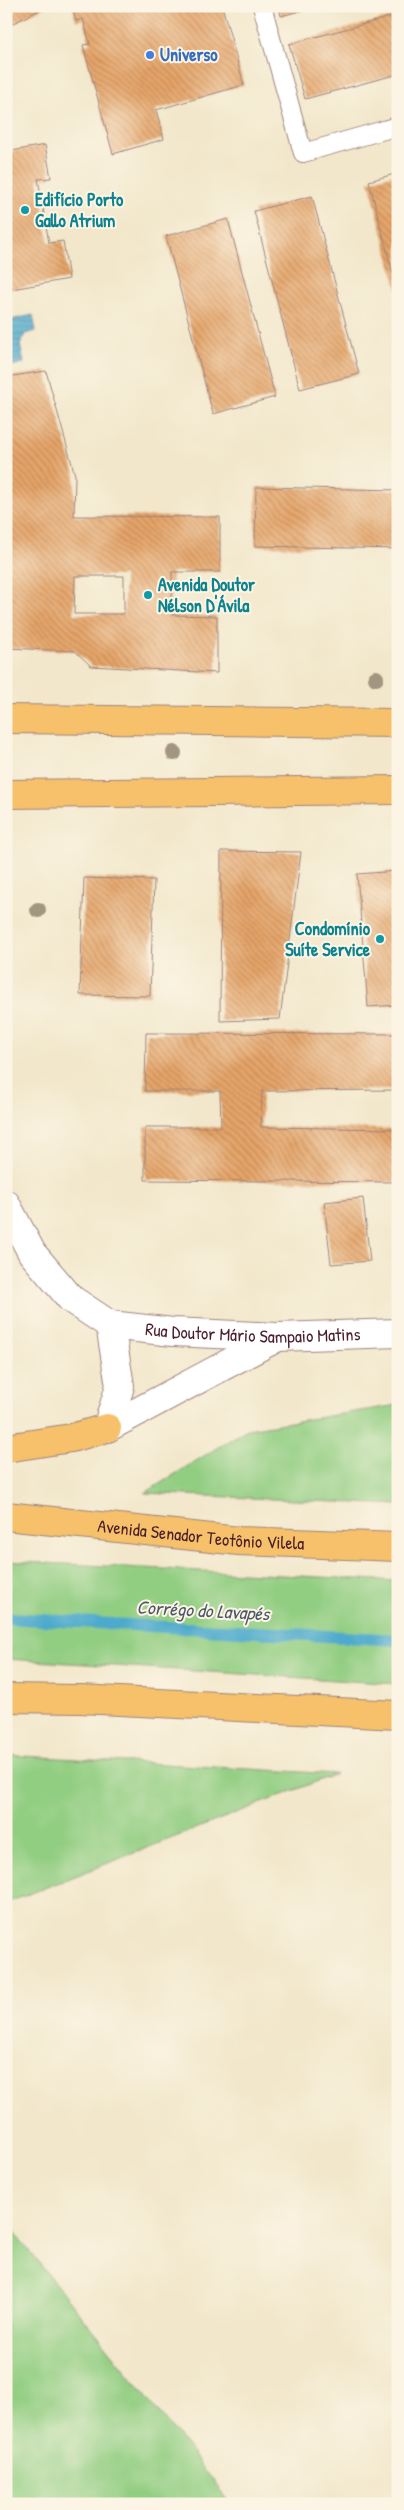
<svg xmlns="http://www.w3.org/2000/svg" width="404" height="2510" font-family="'Patrick Hand',sans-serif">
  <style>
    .green { fill: #92ce82; stroke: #6e7656 }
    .water { fill: url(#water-rules); stroke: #4c647c }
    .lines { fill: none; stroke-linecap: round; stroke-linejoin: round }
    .stream { stroke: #4eaacc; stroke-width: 12 }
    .building { fill: url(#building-back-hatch); fill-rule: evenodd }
    .service-casing { stroke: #9e837b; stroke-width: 20 }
    .minor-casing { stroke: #9e837b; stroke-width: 30 }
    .primary-casing { stroke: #9e837b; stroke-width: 30 }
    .trunk-casing { stroke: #9e837b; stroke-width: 30 }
    .service { stroke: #fff; stroke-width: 18 }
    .minor { stroke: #fff; stroke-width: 28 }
    .primary { stroke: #f6c16b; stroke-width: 28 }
    .trunk { stroke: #f6c16b; stroke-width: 28 }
    .tree { fill: #a29681 }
    .shop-dot { fill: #3f7fe0; stroke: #fcf5e5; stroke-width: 2 }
    .culture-dot { fill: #0f9aa8; stroke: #fcf5e5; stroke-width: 2 }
    .labels { text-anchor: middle; stroke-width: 4; stroke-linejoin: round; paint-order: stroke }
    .shop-label { font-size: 18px; font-weight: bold; fill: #366cbe; stroke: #fcf5e5; text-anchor: start }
    .culture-label { font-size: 18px; font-weight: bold; fill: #0d838f; stroke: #fcf5e5; text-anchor: start }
    .street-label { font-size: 18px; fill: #4a1f2b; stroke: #fcf5e5 }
    .water-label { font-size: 19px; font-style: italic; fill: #4c576b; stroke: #fcf5e5 }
  </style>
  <defs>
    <pattern id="water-rules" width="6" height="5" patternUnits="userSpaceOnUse" patternTransform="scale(1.25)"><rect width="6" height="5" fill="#4eaacc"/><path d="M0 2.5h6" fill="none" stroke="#438aa6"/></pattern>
    <pattern id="building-back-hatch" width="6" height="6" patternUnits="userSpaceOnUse" patternTransform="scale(1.25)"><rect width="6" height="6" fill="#e6a569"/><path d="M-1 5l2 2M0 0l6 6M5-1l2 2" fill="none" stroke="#bc8657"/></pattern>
  </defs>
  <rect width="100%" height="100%" fill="#fcf5e5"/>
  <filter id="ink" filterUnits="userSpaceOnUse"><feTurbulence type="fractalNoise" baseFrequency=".02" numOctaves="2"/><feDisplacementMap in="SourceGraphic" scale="10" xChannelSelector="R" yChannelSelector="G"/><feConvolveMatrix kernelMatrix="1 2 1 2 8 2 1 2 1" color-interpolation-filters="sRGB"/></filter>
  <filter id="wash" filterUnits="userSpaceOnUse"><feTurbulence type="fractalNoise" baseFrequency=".0096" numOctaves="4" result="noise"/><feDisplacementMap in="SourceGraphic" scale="20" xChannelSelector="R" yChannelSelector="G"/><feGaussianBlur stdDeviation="1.12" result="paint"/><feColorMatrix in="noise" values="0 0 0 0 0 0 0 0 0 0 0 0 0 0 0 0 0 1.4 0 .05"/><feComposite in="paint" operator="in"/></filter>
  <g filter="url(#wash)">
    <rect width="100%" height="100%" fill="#f2e7cb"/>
    <g class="green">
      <path d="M398,1405v100l-253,-12 102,-64z"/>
      <path d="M6,1561l392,20v103l-392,-25z"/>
      <path d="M6,1755l330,19 -330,129z"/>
      <path d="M6,2222l226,282h-226z"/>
    </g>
    <path class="water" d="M33,315l3,16 -11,3 -5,11 4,18 -18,4v-46z"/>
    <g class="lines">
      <path class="stream" d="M6,1618l392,22"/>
    </g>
    <g id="blocks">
      <g class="building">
        <path d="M6,6h41l-41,21z"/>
        <path d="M72,6h150l22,79 -88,25 8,29 -51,15 -30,-109 7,-1 -7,-25 -7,2z"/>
        <path d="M279,6h35v1l-33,9z"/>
        <path d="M398,15v59l-93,25 -16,-55z"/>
        <path d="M45,145l6,33 -13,1 11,64 14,-2 6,38 -63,11v-138z"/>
        <path d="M398,173v116h-1l-28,-108z"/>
        <path d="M312,196l47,178 -59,15 -46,-178z"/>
        <path d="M228,219l47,178 -62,17 -47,-178z"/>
        <path d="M46,371l29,104 -1,41 146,1v55h-48v43l45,1v57l-126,-7 -16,-15 -69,-3v-271zM75,576h49v38h-50z"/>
        <path d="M256,487l142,3v59l-143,-3z"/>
        <path d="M221,851l80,1 -21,167 -60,2z"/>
        <path d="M398,871v134l-30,2 -11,-133z"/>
        <path d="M84,878l70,2 -4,116 -70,-1z"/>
        <path d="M146,1033l252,1v56l-136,1 -1,36 137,2v53l-253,-2v-53h76l-1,-36h-75z"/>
        <path d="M363,1198l7,63 -39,3 -7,-62z"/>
      </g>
    </g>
  </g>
  <g filter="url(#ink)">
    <use href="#blocks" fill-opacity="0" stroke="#9e837b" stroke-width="1"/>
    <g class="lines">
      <defs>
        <path id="service" d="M262,6l41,147 95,-27"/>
        <g id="minor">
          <path id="s1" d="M6,1204l26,49 39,46 39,26 63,7 104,5 121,-4"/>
          <path d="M107,1428l169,-90"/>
          <path d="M107,1428l13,-42 -10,-61"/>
        </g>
        <g id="primary">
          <path d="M6,719l392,4"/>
          <path d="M6,794l392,-4"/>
        </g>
        <g id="trunk">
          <path d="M6,1448l65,-10 36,-10"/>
          <path id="s2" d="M6,1516l233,25 159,6"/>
          <path d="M6,1698l74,1 318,16"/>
        </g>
      </defs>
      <use href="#service" class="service-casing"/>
      <use href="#minor" class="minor-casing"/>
      <use href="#primary" class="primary-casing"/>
      <use href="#trunk" class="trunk-casing"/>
      <use href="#service" class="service"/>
      <use href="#minor" class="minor"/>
      <use href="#primary" class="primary"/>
      <use href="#trunk" class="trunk"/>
    </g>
    <g class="tree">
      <circle cx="376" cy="678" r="8"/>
      <circle cx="174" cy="753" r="8"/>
      <circle cx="38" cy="910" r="8"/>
    </g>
  </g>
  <circle class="shop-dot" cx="150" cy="55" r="5"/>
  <g class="culture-dot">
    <circle cx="25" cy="210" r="5"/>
    <circle cx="148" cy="595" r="5"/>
    <circle cx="380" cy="939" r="5"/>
  </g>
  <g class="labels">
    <g class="shop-label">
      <text x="160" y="61">Universo</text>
    </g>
    <g class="culture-label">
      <text x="35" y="206">Edifício Porto<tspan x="35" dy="21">Gallo Atrium</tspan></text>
      <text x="158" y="591">Avenida Doutor<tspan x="158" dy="21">Nélson D'Ávila</tspan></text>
      <text x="370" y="935" text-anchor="end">Condomínio<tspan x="370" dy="21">Suíte Service</tspan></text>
    </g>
    <g class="street-label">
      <text dy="6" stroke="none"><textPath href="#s1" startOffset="306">Rua Doutor Mário Sampaio Matins</textPath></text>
      <text dy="6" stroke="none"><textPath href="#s2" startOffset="196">Avenida Senador Teotônio Vilela</textPath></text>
    </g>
    <g class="water-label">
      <text transform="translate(203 1610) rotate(3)" y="7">Corrégo do Lavapés</text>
    </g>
  </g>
  <rect width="404" height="2510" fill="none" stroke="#fcf5e5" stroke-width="25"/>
</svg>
